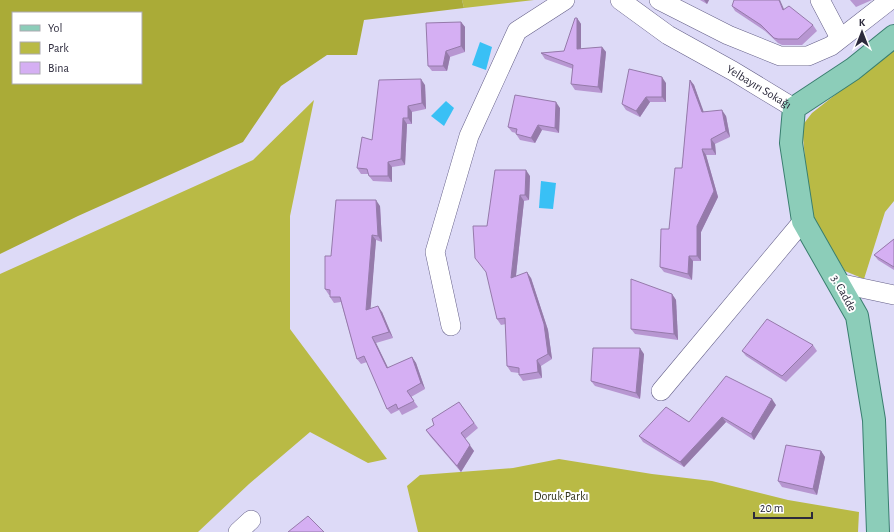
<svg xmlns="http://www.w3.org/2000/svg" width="894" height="532" font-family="'Alegreya Sans',sans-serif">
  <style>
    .green { fill: #b9ba45 }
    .forest { fill: #aaab37; fill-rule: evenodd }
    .water { fill: #39c0f5 }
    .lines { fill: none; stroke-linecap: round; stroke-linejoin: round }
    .minor-casing { stroke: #635e87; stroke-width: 20 }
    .major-casing { stroke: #397e6f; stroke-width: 24 }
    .minor { stroke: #fff; stroke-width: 19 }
    .major { stroke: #8ccdb9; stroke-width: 22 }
    .wall { fill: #b796d1 }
    .shaded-wall { fill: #957aaa }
    .building { fill: #d5aff3; stroke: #957aaa }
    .labels { text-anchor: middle; stroke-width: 4; stroke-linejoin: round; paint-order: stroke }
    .street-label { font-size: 12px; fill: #2c2a3c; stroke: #fff }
    .park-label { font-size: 12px; fill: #32331b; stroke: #fff }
  </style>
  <rect width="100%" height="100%" fill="#dddaf7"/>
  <g class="green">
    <path d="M462,0h72l-70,8z"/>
    <path d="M894,50v151l-9,11 -21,67 -19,-8 -35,-58 -8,-87 10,-13 79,-62z"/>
    <path d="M314,100l-24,116v113l97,130 -19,4 -58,-31 -61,52 -51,48h-198v-258l253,-114z"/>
    <path d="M559,459l93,15 60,7 76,19 71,12 -1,20h-440l-11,-46 13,-11 93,-7z"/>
  </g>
  <path class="forest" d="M0,0h462l2,8 -100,12 -7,35h-30l-46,31 -38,56 -165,74 -78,38zM13,13h128v70h-128z"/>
  <g class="water">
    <path d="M480,42l12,5 -6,23 -14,-5z"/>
    <path d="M446,101l8,7 -10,18 -13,-10z"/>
    <path d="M541,181l15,2 -3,26 -14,-1z"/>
  </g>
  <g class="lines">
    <defs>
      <g id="minor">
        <path id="s1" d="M620,0l48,35 65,36 61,37"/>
        <path d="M659,0l69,35 52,21h28l23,-10 59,-46"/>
        <path d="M820,0l20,38"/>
        <path d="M838,283l56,12"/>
        <path d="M451,326l-16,-74 34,-116 48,-105 48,-31"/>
        <path d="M661,391l142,-170"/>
        <path d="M238,532l13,-12"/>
      </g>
      <path id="major" d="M878,532l-4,-112 -17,-104 -54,-95 -12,-78 3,-35 59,-39 41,-33"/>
    </defs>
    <use href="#minor" class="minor-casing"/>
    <use href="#major" class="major-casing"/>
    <use href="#minor" class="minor"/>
    <use href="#major" class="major"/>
  </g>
  <g class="wall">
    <path d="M700,0h9l-2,4z"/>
    <path d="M850,0h22l-16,7z"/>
    <path d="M732,6l52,3 29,16 4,6 -15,14h-20l-4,-2 -13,-12 -30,-20z"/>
    <path d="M577,18l4,6v25l21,-2 4,5 -4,41 -27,-3 -4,-6 2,-15 -28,-10 -4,-6 23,-2z"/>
    <path d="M461,22l4,5v25l-15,5 -3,14h-15l-4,-5z"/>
    <path d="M690,80l4,5 9,27 23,4 4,21 -15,7 1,11h-10l12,42 -17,35v29h-8l-1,19 -28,-8 -4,-5 9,-38 13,-61z"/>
    <path d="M666,83v19h-16l-10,15 -14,-7 -4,-6z"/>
    <path d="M425,85l1,24 -14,3v12h-5l-2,41 -13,2v15l-19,-1 -4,-5v-2h-8l-4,-6 15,-28z"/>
    <path d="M560,108l-1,25 -17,-3 -7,13 -15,-3 -4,-6v-1l-4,-1 -4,-5z"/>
    <path d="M530,176l-1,24 -5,1 -8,75 15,2 17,52 4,29 -11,7 1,12 -19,3 -4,-6v-2l-8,-1 -4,-6 -1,-42 -5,1 -4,-6 -10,-93z"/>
    <path d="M380,206l2,36 -6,-2 -6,69 12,3 11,26 -17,5 12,25 24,-11 4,6 9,26 -14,8 7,10 -16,8 -3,-5 -8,4 -4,-5 -20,-47 -6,2 -4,-5 -16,-57 -7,1 -4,-6v-2h-1l-4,-6 6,-33z"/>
    <path d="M894,239v31l-16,-10 -4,-5z"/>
    <path d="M672,294l4,6 2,40 -43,-6 -4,-5z"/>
    <path d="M813,345l4,6 -31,31 -40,-26 -4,-5z"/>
    <path d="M644,354l-4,45 -45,-13 -4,-5z"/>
    <path d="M459,402l19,26 -13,11 9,12 -13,21 -31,-36 -4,-6 8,-5z"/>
    <path d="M776,405l-22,35 -28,-18 -42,45 -41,-25 -4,-6 50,-14z"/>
    <path d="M821,451l4,6 -8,38 -35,-8 -4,-6z"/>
  </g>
  <g class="shaded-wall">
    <path d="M704,0h5l-2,4z"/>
    <path d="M779,0h1l7,16 -4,-6z"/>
    <path d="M577,18l4,6v31l-4,-6z"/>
    <path d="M461,22l4,5v25l-4,-6z"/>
    <path d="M602,47l4,5 -4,41 -4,-6z"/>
    <path d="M446,51l4,6 -3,14 -4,-5z"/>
    <path d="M662,77l4,6v19l-4,-5z"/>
    <path d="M421,79l4,6 1,24 -4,-6z"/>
    <path d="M690,80l4,5 12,33 -4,-6z"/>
    <path d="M646,97l4,5 -10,15 -4,-6z"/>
    <path d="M556,102l4,6 -1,25 -4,-5z"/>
    <path d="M408,106l4,6v12l-4,-6z"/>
    <path d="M722,110l4,6 4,21 -4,-6z"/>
    <path d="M403,118l4,6 -2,41 -4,-6z"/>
    <path d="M538,125l4,5 -7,13 -4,-5z"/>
    <path d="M711,139l4,5 1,11 -4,-6z"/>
    <path d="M702,149l4,6 12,42 -17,35v29l-4,-5v-30z"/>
    <path d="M388,162l4,5v15l-4,-6z"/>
    <path d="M526,170l4,6 -1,24 -4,-5z"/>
    <path d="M520,195l4,6 -9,83 -4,-6z"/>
    <path d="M376,200l4,6 2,36 -4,-6z"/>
    <path d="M372,235l4,5 -6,76 -4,-6z"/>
    <path d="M689,256l4,5 -1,19 -4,-6z"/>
    <path d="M527,272l4,6 17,52 4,29 -4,-5z"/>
    <path d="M672,294l4,6 2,40 -4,-6z"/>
    <path d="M378,306l4,6 11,26 -4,-6z"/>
    <path d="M372,337l4,6 15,31 -4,-6z"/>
    <path d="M640,348l4,6 -4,45 -4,-6z"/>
    <path d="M412,357l4,6 9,26 -4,-6z"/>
    <path d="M537,360l4,6 1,12 -4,-6z"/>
    <path d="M772,399l4,6 -22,35 -3,-6z"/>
    <path d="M722,417l4,5 -42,45 -4,-5z"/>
    <path d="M461,433l13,18 -13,21 -4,-6z"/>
    <path d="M821,451l4,6 -8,38 -4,-6z"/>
  </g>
  <g class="building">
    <path d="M734,0h45l4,10 6,-4 24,19 -15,14h-20l-4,-1 -13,-13 -29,-19z"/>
    <path d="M575,18h2v31l25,-2 -4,40 -27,-3 2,-19 -32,-12 23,-2z"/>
    <path d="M461,22v24l-15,5 -3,15h-15l-2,-43z"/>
    <path d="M629,69l33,8v20h-16l-10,14 -14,-7z"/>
    <path d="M421,79l1,24 -14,3v12h-5l-2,41 -13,3v14h-19l-2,-7 -10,-1 5,-31 10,3 7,-60z"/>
    <path d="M690,80l12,32 20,-2 4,21 -15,8 1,10h-10l12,42 -17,35v30h-8l-1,18 -28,-7 1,-38h8l6,-61h7z"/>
    <path d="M515,95l41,7 -1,26 -17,-3 -7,13 -15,-4 1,-5 -9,-2z"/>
    <path d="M495,170h31l-1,25h-5l-9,83 16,-6 17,52 4,30 -11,6 1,12 -19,3v-7l-12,-2 -2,-48 -8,1 -11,-47 -11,-14 -2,-32h14z"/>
    <path d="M336,200h40l2,36 -6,-1 -6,75 12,-4 11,26 -17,5 15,31 25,-11 9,26 -14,8 7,10 -16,8 -2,-5 -9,5 -23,-53 -7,3 -17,-62h-10v-7l-5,-1v-33h6z"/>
    <path d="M894,239v28l-20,-12z"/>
    <path d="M631,279l41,15 2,40 -43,-5z"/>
    <path d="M767,319l46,26 -31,31 -40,-25z"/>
    <path d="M593,348h47l-4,45 -45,-12z"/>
    <path d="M726,376l46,23 -21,35 -29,-17 -42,45 -41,-26 27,-29 23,15z"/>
    <path d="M459,402l15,21 -13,10 9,12 -13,21 -31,-36 8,-5 -2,-6z"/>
    <path d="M786,445l35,6 -8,38 -35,-8z"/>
    <path d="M308,516l16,16h-36z"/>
  </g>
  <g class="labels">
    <g class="street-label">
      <text dy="4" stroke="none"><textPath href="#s1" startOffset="164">Yelbayırı Sokağı</textPath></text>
      <text transform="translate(844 293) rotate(61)" y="4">3. Cadde</text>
    </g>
    <g class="park-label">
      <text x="561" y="500">Doruk Parkı</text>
    </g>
  </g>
  <rect x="12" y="12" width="130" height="72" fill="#ffffff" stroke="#abaab1"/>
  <rect x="20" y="25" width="20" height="6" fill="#8ccdb9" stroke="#abaab1"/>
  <text x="48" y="32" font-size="12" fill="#2c2a3c">Yol</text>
  <rect x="20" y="42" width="20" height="12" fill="#b9ba45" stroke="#abaab1"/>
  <text x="48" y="52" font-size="12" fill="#2c2a3c">Park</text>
  <rect x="20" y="62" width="20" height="12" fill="#d5aff3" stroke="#abaab1"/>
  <text x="48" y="72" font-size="12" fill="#2c2a3c">Bina</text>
  <g transform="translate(862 32)" stroke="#ffffff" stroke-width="3" paint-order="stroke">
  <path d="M0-3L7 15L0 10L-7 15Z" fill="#2c2a3c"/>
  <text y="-6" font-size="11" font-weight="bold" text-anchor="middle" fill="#2c2a3c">K</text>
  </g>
  <path d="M754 512v6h58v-6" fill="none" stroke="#2c2a3c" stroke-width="2"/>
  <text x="760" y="512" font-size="12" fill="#2c2a3c" stroke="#ffffff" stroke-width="3" paint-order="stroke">20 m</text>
</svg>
